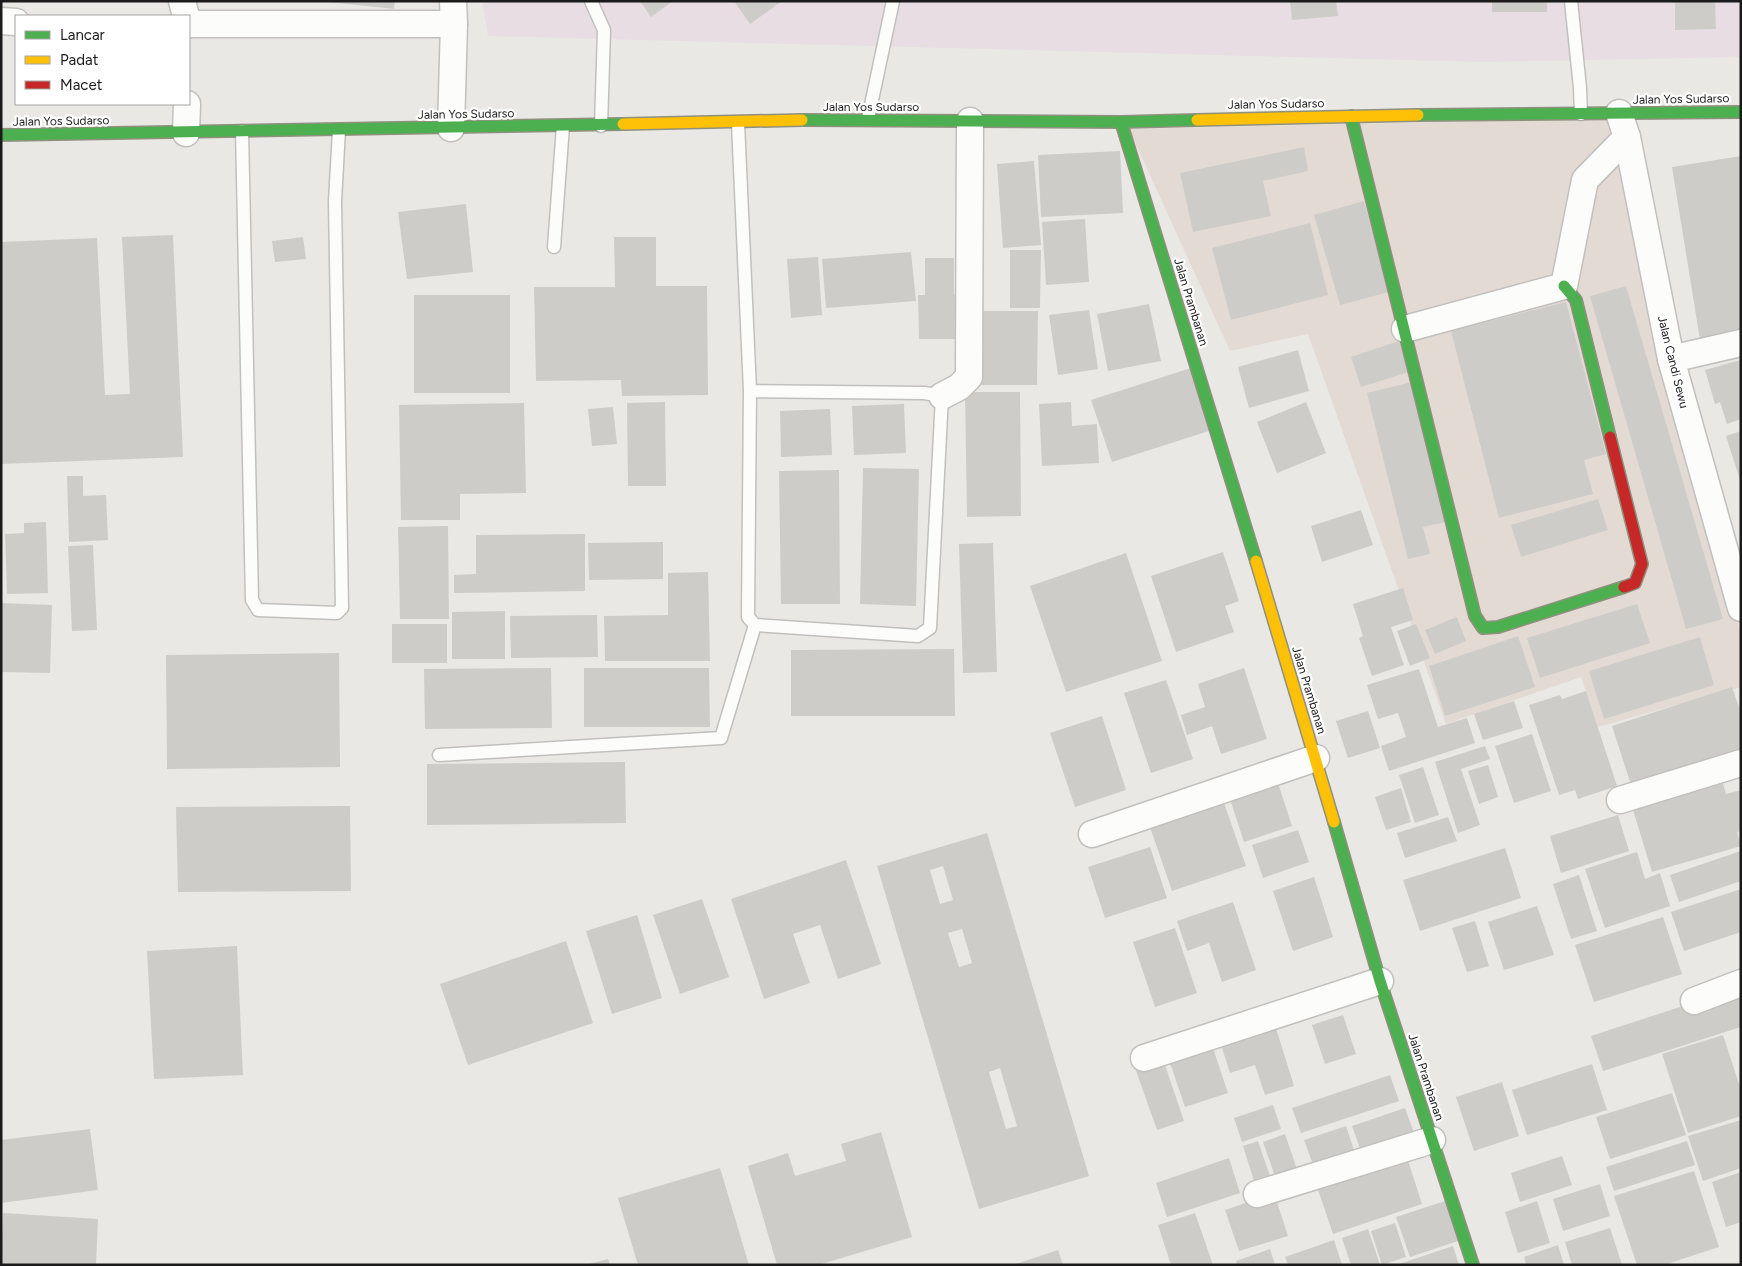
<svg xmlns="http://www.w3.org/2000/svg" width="1742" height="1266" font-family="Figtree,sans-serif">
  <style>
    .industrial { fill: #e7dde2 }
    .military { fill: #e4dad4 }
    .building { fill: #ceccc9; fill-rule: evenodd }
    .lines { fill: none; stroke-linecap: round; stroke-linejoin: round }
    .lane-casing { stroke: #c1c0be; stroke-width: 15 }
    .street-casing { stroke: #c1c0be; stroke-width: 29 }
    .fast-casing { stroke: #8f917e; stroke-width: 14 }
    .slow-casing { stroke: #8f917e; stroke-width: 14 }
    .jam-casing { stroke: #8f917e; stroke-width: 14 }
    .lane { stroke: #fcfcfb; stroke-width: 12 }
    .street { stroke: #fcfcfb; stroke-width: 26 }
    .fast { stroke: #4caf50; stroke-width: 11 }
    .slow { stroke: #ffc107; stroke-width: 11 }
    .jam { stroke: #c62828; stroke-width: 11 }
    .labels { text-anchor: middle; stroke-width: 4.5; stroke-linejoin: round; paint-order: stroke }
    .street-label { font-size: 12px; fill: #1b1b1b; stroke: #fff }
  </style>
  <rect width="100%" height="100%" fill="#eae8e4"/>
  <path class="industrial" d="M482,1h1259v56l-257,5 -996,-26z"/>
  <path class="military" d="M1616,118l125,519v50l-143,40 -17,-50 -135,47 -138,-390 -78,17 -101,-222z"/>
  <g class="building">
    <path d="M319,1h76l-1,8z"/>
    <path d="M640,1h33l-22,16z"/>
    <path d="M734,1h48l-32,23z"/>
    <path d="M1290,1h46l2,15 -46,4z"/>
    <rect x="1492" y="1" width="55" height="11"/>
    <path d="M1675,1h40l1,28 -41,1z"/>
    <path d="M1304,147l4,24 -45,10 8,35 -78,16 -13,-59z"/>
    <path d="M1120,151l3,62 -82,4 -3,-62z"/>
    <path d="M1741,156v184l-40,6 -29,-179z"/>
    <path d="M1034,161l7,84 -38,3 -6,-84z"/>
    <path d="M1364,201l25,91 -49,13 -26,-90z"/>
    <path d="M466,204l7,68 -66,7 -9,-67z"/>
    <path d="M1085,219l4,63 -43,3 -4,-63z"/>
    <path d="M1310,223l18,72 -97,25 -19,-72z"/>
    <path d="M173,235l10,222 -182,7v-222l96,-4 8,157 25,-1 -8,-157z"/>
    <path d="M303,237l3,22 -31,3 -3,-21z"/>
    <path d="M614,237h42v49h51l1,109 -86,1 -1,-16 -85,1 -2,-94h81z"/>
    <path d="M1010,250h31l-1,58h-30z"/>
    <path d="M911,252l5,49 -90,7 -4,-49z"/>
    <path d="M818,257l4,58 -31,3 -4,-59z"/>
    <path d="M925,258h29v37h8v44h-43l-1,-44h7z"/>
    <path d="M1626,286l97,333 -37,10 -96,-333z"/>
    <rect x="414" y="295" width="96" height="98"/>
    <path d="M1566,302l40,152 -22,6 9,34 -94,24 -48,-187z"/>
    <path d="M1149,304l12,57 -53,10 -11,-57z"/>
    <path d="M1089,310l9,59 -40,6 -9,-60z"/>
    <path d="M980,311h58l-1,74h-57z"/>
    <path d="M1399,341l10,31 -48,15 -10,-30z"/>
    <path d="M1298,350l11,41 -60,17 -11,-41z"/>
    <path d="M1740,360l1,59 -14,5 -7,-22 -5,2 -10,-34z"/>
    <path d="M1191,368l21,62 -100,32 -21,-62z"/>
    <path d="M1412,382l34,140 -23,5 7,27 -22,5 -41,-166z"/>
    <path d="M965,392h55l1,124 -54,1z"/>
    <path d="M665,402l1,84h-38l-1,-83z"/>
    <path d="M1071,402l1,24 25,-2 2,39 -57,3 -3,-62z"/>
    <path d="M1306,402l20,51 -49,20 -20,-51z"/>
    <path d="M524,403l2,90 -66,1v26h-59l-2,-115z"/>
    <path d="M904,404l2,49 -52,2 -2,-49z"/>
    <path d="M613,407l4,37 -25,2 -4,-37z"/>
    <path d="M830,409l2,46 -51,2 -1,-46z"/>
    <path d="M1741,431v49h-1l-14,-44z"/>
    <path d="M863,468l56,1 -3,137 -56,-2z"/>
    <path d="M839,470l1,134h-59l-2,-133z"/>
    <path d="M67,476h16v20l23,-1 2,45 -39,2z"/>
    <path d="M1598,499l10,31 -87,27 -10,-32z"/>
    <path d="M1361,510l12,35 -51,17 -11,-36z"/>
    <path d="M46,522l2,71 -41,1 -2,-60 19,-1v-10z"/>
    <path d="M448,526l1,93h-49l-2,-92z"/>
    <path d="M585,534v57l-131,2v-18l22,-1v-39z"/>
    <path d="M663,542v37l-74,1 -1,-37z"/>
    <path d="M993,543l4,129 -34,1 -4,-129z"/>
    <path d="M93,545l4,85 -25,1 -4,-85z"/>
    <path d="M1223,552l16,49 -14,5 9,26 -58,20 -25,-76z"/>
    <path d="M1126,553l36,108 -96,31 -36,-106z"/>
    <path d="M708,572l2,89h-105l-1,-45 64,-1v-42z"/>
    <path d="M1403,588l10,32 -22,7 13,38 -32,11 -13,-38 4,-2 -10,-32z"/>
    <path d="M1,603l51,2 -2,68 -49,-1z"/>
    <path d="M1637,604l13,39 -110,35 -13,-40z"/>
    <path d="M505,611v48h-53v-47z"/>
    <path d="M597,615l1,42 -87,1 -1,-42z"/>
    <path d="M1457,617l9,24 -31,13 -10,-24z"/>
    <rect x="392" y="624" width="55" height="39"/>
    <path d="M1416,624l14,34 -20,8 -13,-35z"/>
    <path d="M1518,636l17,51 -90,29 -16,-50z"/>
    <path d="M1700,637l14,48 -110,34 -15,-48z"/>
    <path d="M954,649l1,67h-164v-66z"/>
    <path d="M339,653l1,114 -173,2 -1,-114z"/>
    <path d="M551,668l1,60 -127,1 -1,-60z"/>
    <path d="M584,668h125l1,59h-126z"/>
    <path d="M1244,668l23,71 -46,15 -9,-28 -25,9 -6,-20 24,-8 -7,-23z"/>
    <path d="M1419,669l19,58 29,-9 8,25 -86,28 -8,-25 25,-9 -8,-24 -20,6 -11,-34z"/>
    <path d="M1166,680l27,79 -42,14 -27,-80z"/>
    <path d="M1732,687l9,26v41l-109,34 -20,-62z"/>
    <path d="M1586,691l31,95 -39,13 -3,-9 -16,5 -30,-90 31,-10 2,4z"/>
    <path d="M1514,701l9,27 -40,12 -9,-26z"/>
    <path d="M1368,711l12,37 -32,10 -12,-37z"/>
    <path d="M1102,716l24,74 -51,17 -25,-74z"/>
    <path d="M1532,734l19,57 -37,12 -19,-57z"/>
    <path d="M1485,746l5,13 -29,10 19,56 -22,8 -23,-71z"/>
    <path d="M625,762l1,61 -199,2v-61z"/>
    <path d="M1488,765l10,32 -19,7 -11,-33z"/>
    <path d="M1423,767l16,48 -24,8 -16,-48z"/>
    <path d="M1720,774l6,20 15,-4v41l-4,1 4,14 -89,26 -22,-72z"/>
    <path d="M1277,780l15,46 -48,16 -15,-46z"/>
    <path d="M1401,788l10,34 -25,8 -11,-33z"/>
    <path d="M1224,803l22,63 -74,25 -22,-64z"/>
    <path d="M350,806l1,85 -173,1 -2,-85z"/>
    <path d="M1618,815l11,36 -68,22 -11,-37z"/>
    <path d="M1448,817l9,24 -52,17 -8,-25z"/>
    <path d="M1298,830l11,32 -46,16 -11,-33z"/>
    <path d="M987,833l102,343 -110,33 -102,-343zM943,866l10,34 -13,4 -10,-34zM962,929l10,34 -13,4 -11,-34zM1000,1068l17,58 -11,3 -17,-57z"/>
    <path d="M1150,847l17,51 -62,20 -17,-51z"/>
    <path d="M1505,848l16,50 -101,33 -17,-51z"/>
    <path d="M1741,851v30l-62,21 -9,-27z"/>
    <path d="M1637,852l8,27 15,-6 10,33 -65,22 -20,-59z"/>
    <path d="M846,860l35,104 -43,15 -18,-54 -27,9 17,49 -46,16 -33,-100z"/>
    <path d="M1579,875l18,56 -26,8 -18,-55z"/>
    <path d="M1314,877l19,60 -40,14 -20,-60z"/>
    <path d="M1741,889v43l-57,19 -13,-39z"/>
    <path d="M702,899l27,78 -49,17 -27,-79z"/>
    <path d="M1233,902l23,68 -34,12 -13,-39 -22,8 -10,-30z"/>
    <path d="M1537,906l17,49 -50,15 -16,-48z"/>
    <path d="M637,915l25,83 -50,16 -26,-83z"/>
    <path d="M1663,917l19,57 -88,28 -19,-57z"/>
    <path d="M1475,921l14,45 -22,6 -15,-44z"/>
    <path d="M1175,928l22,65 -42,14 -22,-65z"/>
    <path d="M566,941l27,82 -125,42 -28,-81z"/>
    <path d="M237,946l6,129 -89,4 -7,-128z"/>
    <path d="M1741,987v40l-138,44 -12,-35z"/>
    <path d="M1343,1015l13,39 -31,10 -13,-39z"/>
    <path d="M1276,1028l18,58 -29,9 -10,-30 -25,8 -9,-28z"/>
    <path d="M1723,1035l18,55v26l-53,17 -26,-79z"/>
    <path d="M1211,1042l17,51 -43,14 -17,-50z"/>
    <path d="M1163,1059l21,62 -27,9 -22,-62z"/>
    <path d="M1592,1064l15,46 -80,25 -15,-45z"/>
    <path d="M1390,1075l9,26 -98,32 -9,-25z"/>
    <path d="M1502,1082l17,54 -45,15 -18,-54z"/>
    <path d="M1672,1093l14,42 -76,24 -14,-42z"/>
    <path d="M1273,1105l8,24 -39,13 -8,-24z"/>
    <path d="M1405,1108l10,28 -53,18 -10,-28z"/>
    <path d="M1741,1120v48l-38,13 -15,-45z"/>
    <path d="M1346,1126l10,30 -41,14 -11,-30z"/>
    <path d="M90,1129l8,61 -97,13v-63z"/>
    <path d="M881,1132l31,105 -94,28h-41l-29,-99 40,-13 7,23 51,-15 -5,-17z"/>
    <path d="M1285,1134l14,41 -22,7 -14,-40z"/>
    <path d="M1258,1141l14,41 -16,5 -13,-41z"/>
    <path d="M1687,1141l8,24 -81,26 -8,-24z"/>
    <path d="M1404,1148l18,56 -89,30 -19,-56z"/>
    <path d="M1562,1156l10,29 -52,17 -9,-29z"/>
    <path d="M1229,1158l11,35 -73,24 -11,-34z"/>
    <path d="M720,1168l29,97h-111l-20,-67z"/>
    <path d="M1694,1171l25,76 -55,18h-27l-23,-69z"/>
    <path d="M1741,1172v50l-15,5 -14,-45z"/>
    <path d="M1600,1184l10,32 -47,15 -10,-32z"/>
    <path d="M1274,1193l14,43 -49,15 -14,-41z"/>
    <path d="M1448,1200l13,40 -51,17 -14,-40z"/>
    <path d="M1537,1201l13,42 -32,10 -13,-41z"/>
    <path d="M3,1213l95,6 -2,46h-95z"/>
    <path d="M1195,1213l18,52h-42l-13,-40z"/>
    <path d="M1395,1223l11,34 -24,8 -11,-34z"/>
    <path d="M1610,1228l12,37h-50l-7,-23z"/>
    <path d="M1368,1229l12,36h-29l-9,-27z"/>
    <path d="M1334,1240l8,25h-54l-3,-8z"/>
    <path d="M1558,1245l6,20h-38l-2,-8z"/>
    <path d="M1453,1246l6,19h-60v-1z"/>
    <path d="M1270,1249l5,16h-38l-1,-4z"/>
    <path d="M1058,1250l5,15h-47v-1z"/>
    <path d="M608,1259l2,6h-21v-1z"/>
  </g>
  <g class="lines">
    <defs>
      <g id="lane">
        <path d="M591,1l13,29 -3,96"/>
        <path d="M1571,1l9,87 1,26"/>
        <path d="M868,119l25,-118"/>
        <path d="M738,123l12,268 -2,226 7,8 163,11 12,-8 12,-232 -18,-3 -174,-2"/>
        <path d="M242,131l10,469 6,10 79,3 5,-5 -7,-407 4,-71"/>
        <path d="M554,247l9,-121"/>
        <path d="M439,755l282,-17 34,-113"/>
      </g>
      <g id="street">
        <path d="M182,1l4,15"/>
        <path d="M1,21l15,1"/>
        <path d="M189,24h265l-1,-23"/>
        <path d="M1619,113l8,24 44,222 70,249"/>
        <path d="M451,128l3,-104"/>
        <path d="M186,133l1,-29"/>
        <path d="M1405,329l159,-43 21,-106 42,-43"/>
        <path d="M1671,359l70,-16"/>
        <path d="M942,396l17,-9 10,-10 1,-256"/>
        <path d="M1620,800l121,-37"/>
        <path d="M1092,834l224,-76"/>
        <path d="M1694,1001l47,-18"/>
        <path d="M1144,1058l236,-77"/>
        <path d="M1257,1194l175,-54"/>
      </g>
      <g id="fast">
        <path d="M1418,115l323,-3"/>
        <path d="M1351,116l124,500 8,12 15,-1 126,-40"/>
        <path d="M802,120l319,2 76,-2"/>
        <path d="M1121,122l135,439"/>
        <path d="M1,135l622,-11"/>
        <path d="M1564,286l12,14 34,137"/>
        <path d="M1334,822l46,159 93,284"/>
      </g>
      <g id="slow">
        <path d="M1197,120l221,-5"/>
        <path d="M623,124l179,-4"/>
        <path d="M1256,561l78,261"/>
      </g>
      <path id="jam" d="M1610,437l32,127 -7,19 -11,4"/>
    </defs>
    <use href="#lane" class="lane-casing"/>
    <use href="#street" class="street-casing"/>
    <use href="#fast" class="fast-casing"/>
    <use href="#slow" class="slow-casing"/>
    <use href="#jam" class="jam-casing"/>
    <use href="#lane" class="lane"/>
    <use href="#street" class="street"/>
    <use href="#fast" class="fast"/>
    <use href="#slow" class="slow"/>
    <use href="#jam" class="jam"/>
  </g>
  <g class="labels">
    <g class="street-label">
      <text transform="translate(1681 99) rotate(-1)" y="4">Jalan Yos Sudarso</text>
      <text transform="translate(1276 104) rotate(-1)" y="4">Jalan Yos Sudarso</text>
      <text x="871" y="111">Jalan Yos Sudarso</text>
      <text transform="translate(466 114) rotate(-1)" y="4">Jalan Yos Sudarso</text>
      <text transform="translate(61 121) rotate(-1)" y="4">Jalan Yos Sudarso</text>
      <text transform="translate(1191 302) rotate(73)" y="4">Jalan Prambanan</text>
      <text transform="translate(1673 362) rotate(76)" y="4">Jalan Candi Sewu</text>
      <text transform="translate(1309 690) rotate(73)" y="4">Jalan Prambanan</text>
      <text transform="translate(1426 1077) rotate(72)" y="4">Jalan Prambanan</text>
    </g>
  </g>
  <rect width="1742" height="1266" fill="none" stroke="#1b1b1b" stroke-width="5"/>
  <rect x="15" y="15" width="175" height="90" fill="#ffffff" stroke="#a4a4a4"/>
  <rect x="25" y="31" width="25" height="8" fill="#4caf50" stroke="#a4a4a4"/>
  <text x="60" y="40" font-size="15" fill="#1b1b1b">Lancar</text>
  <rect x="25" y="56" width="25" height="8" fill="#ffc107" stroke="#a4a4a4"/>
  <text x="60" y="65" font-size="15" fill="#1b1b1b">Padat</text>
  <rect x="25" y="81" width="25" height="8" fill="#c62828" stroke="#a4a4a4"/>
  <text x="60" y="90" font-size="15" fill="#1b1b1b">Macet</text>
</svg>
